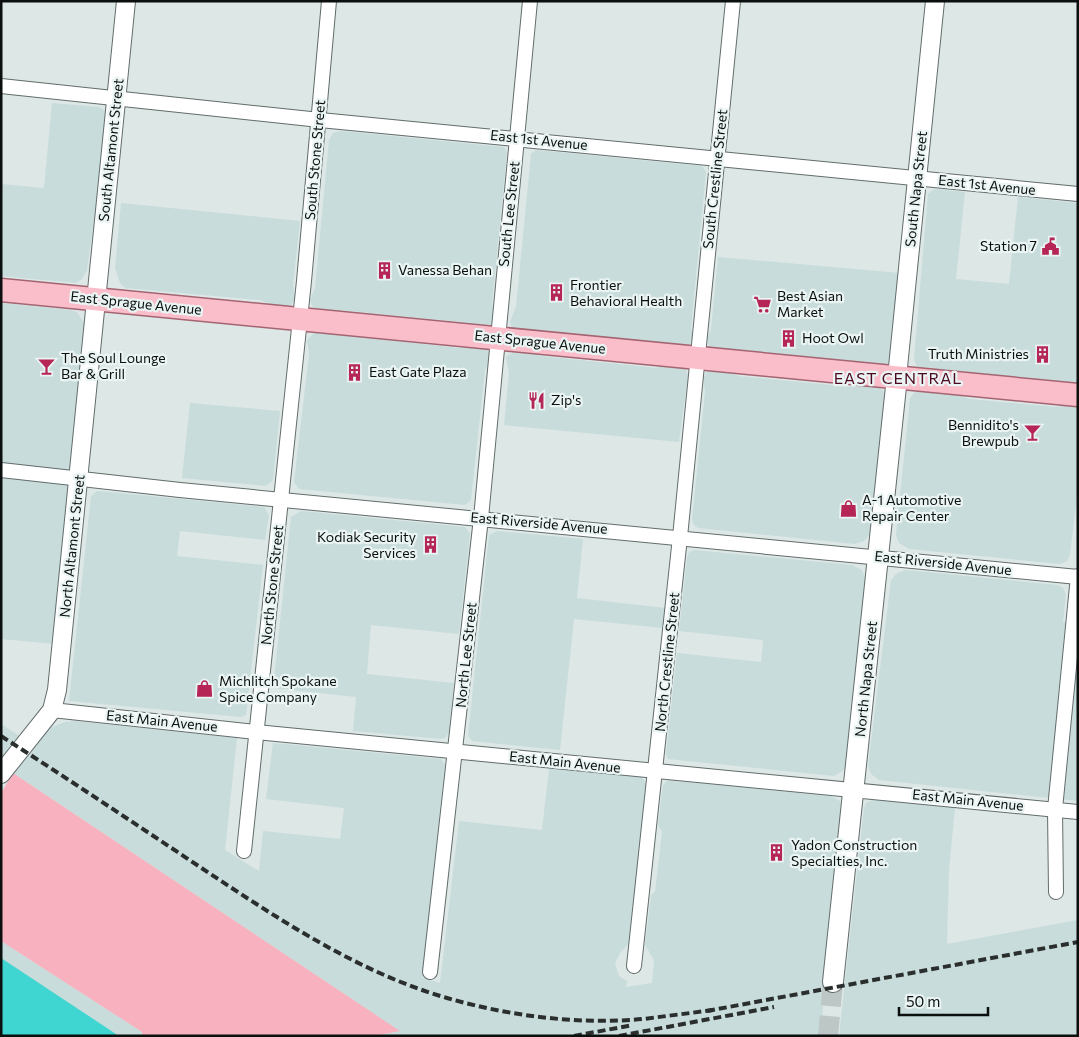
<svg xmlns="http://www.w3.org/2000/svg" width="1079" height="1037" font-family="Commissioner,sans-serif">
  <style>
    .built { fill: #c8dcdb }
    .green { fill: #f8b2bf }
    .water { fill: #3fd5d0 }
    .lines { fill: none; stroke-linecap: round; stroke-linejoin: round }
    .secondary-tunnel { stroke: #bdc7c6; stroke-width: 20; stroke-dasharray: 20 10; stroke-linecap: butt }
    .minor-casing { stroke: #626c6b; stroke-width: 16 }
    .tertiary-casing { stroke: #626c6b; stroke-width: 20 }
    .secondary-casing { stroke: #626c6b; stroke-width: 22 }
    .primary-casing { stroke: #a46471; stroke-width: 25 }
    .minor { stroke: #fff; stroke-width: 14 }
    .tertiary { stroke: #fff; stroke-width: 18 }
    .secondary { stroke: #fff; stroke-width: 20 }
    .primary { stroke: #fabdca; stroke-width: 22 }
    .rail { stroke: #2a2f2e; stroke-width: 4; stroke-dasharray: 8 4; stroke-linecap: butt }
    .labels { text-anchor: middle; stroke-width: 4.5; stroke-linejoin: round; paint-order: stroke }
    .street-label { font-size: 14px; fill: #0b0f0e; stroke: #e9f4f3 }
    .poi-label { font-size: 14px; fill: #0b0f0e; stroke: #e9f4f3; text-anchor: start }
    .quarter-label { font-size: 16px; letter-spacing: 1px; fill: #4e0921; stroke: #e9f4f3 }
  </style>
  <rect width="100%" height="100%" fill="#dce7e6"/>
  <g class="built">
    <path d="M52,103l47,4 7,4 2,6 -21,153 -5,9 -6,4 -75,-7v-92l43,4z"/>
    <path d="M340,131l164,16 3,5 -15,152 3,18 -4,4 -6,3 -14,-2 -10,-5 -121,-12h-21l-6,-3 -3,-6 5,-13 14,-148 4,-7z"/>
    <path d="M536,150l166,16 4,6 -15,156 2,10 -4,7 -5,3h-5l-7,-4 -128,-14 -12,3 -14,-1 -6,-4 -2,-6 6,-15 15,-153z"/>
    <path d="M934,189l31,3 -9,87 53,5 9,-87 60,6v185l-18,-7 -113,-11 -13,3 -14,-3 -3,-2 -3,-9 14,-165z"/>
    <path d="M121,203l179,18 -7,64 2,14 -4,6 -6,2 -13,-2 -12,-5 -135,-12 -5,-5 -5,-15z"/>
    <path d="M718,257l182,16 -11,88 -3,4 -45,-2 -9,-4 -104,-10 -14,2 -5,-5 -2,-7 4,-10z"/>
    <path d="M1,303l70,7 6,2 9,14 -31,318 -54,-5z"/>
    <path d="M315,332l144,16 10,-2 14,1 6,4 1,8 -5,11 -14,130 -6,5 -166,-16 -5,-7 15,-128 -2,-14z"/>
    <path d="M516,350l12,1 13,5 115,12 11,-3 12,1 7,4 2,6 -9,66 -175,-17 5,-52 -3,-16z"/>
    <path d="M713,370l13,1 12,5 114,11 12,-2 14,1 5,5 2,6 -15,137 -6,7 -9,3 -157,-16 -4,-3 -2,-5 13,-128 -2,-14 4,-6z"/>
    <path d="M916,391l43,4 10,4 87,8 11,-2 11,1v82l-8,67 -3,6 -7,3 -151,-15 -10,-6 -3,-8 14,-137z"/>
    <path d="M190,403l90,8 -7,69 -7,6 -84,-8z"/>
    <path d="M97,491l167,16 5,8 -4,25 -85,-9 -3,25 86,9 -17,150 -5,2 -172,-16 22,-205z"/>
    <path d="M301,511l164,16 5,7 -11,100 -88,-9 -4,49 87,9 -5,49 -3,5 -5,2 -88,-8 3,-34 -83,-9 18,-171z"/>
    <path d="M497,531l86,8 -6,59 88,10 -2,20 -89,-9 -14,131 -88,-9 -4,-5 21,-201z"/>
    <path d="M694,550l158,15 10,5 4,11 -17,182 -6,8 -9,5 -166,-17 -2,-5 11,-101 84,9 2,-22 -84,-9 8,-73 2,-6z"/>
    <path d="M905,570l153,15 5,3 3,6 -3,28 15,2v177l-199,-21 -8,-6 -3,-8 23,-186 5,-6z"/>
    <path d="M75,721l162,17 -12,112 34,21 4,-40 77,8 4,-31 -78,-9 7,-56 168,16 4,6 -23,213 18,5 19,-162 83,9 7,-62 93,9 4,7 -17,159 -9,10 -5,10 4,13 8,5 -1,6 26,-4 2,-23 -9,-15 6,-50 4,-3 7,-60 -4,-7 5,-40 5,-5 162,16 10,5 3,11 -23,224h-445l24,-5 -386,-258 32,-43 20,-8z"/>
    <path d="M1,724l20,13 -20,25z"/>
    <path d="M873,800l82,7 -6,63 -2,74 131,-24v116h-239l25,-228 2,-5z"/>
    <path d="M1,941l141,91v4h-141z"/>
  </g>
  <path class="green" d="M13,773l387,258 -25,5h-233v-4l-141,-91v-148z"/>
  <path class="water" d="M1,958l118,78h-118z"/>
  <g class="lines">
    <path class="secondary-tunnel" d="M828,1036l5,-54"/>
    <defs>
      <g id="minor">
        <path d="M1,86l319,34 758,74"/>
        <path d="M1,470l179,20 898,87"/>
        <path d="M52,710l204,22 822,80"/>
        <path d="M244,851l60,-570 25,-280"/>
        <path d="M1056,892l-1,-83 23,-233"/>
        <path d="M634,966l46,-429 53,-536"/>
        <path d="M430,972l51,-454 49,-517"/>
      </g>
      <g id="tertiary">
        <path d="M897,377l38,-376"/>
        <path d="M1,774l51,-64 5,-20 69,-689"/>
      </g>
      <path id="secondary" d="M833,982l64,-605"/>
      <path id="primary" d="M1,290l1077,105"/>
    </defs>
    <use href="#minor" class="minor-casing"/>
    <use href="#tertiary" class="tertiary-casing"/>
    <use href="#secondary" class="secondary-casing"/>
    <use href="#primary" class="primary-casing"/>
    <use href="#minor" class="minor"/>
    <use href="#tertiary" class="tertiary"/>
    <use href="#secondary" class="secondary"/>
    <use href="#primary" class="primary"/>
    <g class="rail">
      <path d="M1,736c67,43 133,87 199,131 77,51 157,105 247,131 62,18 132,27 196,21 24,-3 47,-6 71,-9"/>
      <path d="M707,1011l371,-69"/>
      <path d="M574,1036l59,-11"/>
      <path d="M619,1036l155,-29"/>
    </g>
  </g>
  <defs>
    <symbol id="civic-bare" viewBox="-9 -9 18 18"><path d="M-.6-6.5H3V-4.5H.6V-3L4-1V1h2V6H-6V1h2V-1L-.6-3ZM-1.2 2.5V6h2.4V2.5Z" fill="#b52657" stroke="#e9f4f3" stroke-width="2.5" paint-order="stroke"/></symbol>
    <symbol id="building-bare" viewBox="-9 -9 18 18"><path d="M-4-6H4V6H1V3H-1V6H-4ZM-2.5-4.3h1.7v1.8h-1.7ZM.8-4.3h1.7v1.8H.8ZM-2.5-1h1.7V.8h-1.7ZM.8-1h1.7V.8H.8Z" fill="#b52657" stroke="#e9f4f3" stroke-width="2.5" paint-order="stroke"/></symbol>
    <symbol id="supermarket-bare" viewBox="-9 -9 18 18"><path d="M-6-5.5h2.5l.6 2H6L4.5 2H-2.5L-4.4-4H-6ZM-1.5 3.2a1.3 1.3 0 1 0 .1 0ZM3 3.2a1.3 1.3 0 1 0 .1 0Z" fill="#b52657" stroke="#e9f4f3" stroke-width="2.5" paint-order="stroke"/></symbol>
    <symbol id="bar-bare" viewBox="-9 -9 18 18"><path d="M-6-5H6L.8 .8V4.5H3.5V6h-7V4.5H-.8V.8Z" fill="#b52657" stroke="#e9f4f3" stroke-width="2.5" paint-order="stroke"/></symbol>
    <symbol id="restaurant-bare" viewBox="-9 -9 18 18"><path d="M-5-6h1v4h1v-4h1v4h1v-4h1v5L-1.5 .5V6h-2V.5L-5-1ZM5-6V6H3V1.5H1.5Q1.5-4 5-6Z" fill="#b52657" stroke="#e9f4f3" stroke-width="2.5" paint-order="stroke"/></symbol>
    <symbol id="shop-bare" viewBox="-9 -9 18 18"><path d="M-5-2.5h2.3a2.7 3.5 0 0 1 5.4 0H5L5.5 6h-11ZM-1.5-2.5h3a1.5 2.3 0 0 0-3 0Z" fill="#b52657" stroke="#e9f4f3" stroke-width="2.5" paint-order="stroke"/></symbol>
  </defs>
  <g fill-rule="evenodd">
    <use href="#civic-bare" x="1038" y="234" width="25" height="25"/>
    <use href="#building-bare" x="372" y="258" width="25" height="25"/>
    <use href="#building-bare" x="544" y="280" width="25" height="25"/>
    <use href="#supermarket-bare" x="750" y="292" width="25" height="25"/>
    <use href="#building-bare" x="776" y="326" width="25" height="25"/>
    <use href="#building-bare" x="1030" y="342" width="25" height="25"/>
    <use href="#bar-bare" x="34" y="354" width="25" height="25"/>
    <use href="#building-bare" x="342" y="360" width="25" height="25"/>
    <use href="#restaurant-bare" x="524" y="388" width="25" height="25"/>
    <use href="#bar-bare" x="1020" y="420" width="25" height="25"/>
    <use href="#shop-bare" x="836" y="496" width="25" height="25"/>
    <use href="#building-bare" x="418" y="532" width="25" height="25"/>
    <use href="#shop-bare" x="192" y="676" width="25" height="25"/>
    <use href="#building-bare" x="764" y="840" width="25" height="25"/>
  </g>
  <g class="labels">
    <g class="street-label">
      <text transform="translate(539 140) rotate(6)" y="5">East 1st Avenue</text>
      <text transform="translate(111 150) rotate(-84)" y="5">South Altamont Street</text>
      <text transform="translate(315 160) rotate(-85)" y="5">South Stone Street</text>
      <text transform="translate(715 179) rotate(-84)" y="5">South Crestline Street</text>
      <text transform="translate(987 185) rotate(6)" y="5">East 1st Avenue</text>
      <text transform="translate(916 189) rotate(-84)" y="5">South Napa Street</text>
      <text transform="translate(509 214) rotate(-84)" y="5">South Lee Street</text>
      <text transform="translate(136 303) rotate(6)" y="5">East Sprague Avenue</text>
      <text transform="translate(540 342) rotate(6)" y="5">East Sprague Avenue</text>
      <text transform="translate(539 523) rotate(5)" y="5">East Riverside Avenue</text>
      <text transform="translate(72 546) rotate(-84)" y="5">North Altamont Street</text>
      <text transform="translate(943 563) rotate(6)" y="5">East Riverside Avenue</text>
      <text transform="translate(272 585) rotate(-84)" y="5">North Stone Street</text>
      <text transform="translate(466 655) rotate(-84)" y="5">North Lee Street</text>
      <text transform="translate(667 662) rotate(-84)" y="5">North Crestline Street</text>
      <text transform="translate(866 679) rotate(-84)" y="5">North Napa Street</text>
      <text transform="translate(162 721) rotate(6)" y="5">East Main Avenue</text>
      <text transform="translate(565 762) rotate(6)" y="5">East Main Avenue</text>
      <text transform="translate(968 800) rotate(6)" y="5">East Main Avenue</text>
    </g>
    <g class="poi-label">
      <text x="1037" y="251" text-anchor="end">Station 7</text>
      <text x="398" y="275">Vanessa Behan</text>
      <text x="570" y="290">Frontier<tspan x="570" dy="16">Behavioral Health</tspan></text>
      <text x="777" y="301">Best Asian<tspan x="777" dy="16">Market</tspan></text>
      <text x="802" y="343">Hoot Owl</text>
      <text x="1029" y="359" text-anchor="end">Truth Ministries</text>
      <text x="61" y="363">The Soul Lounge<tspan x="61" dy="16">Bar &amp; Grill</tspan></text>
      <text x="369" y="377">East Gate Plaza</text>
      <text x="551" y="405">Zip's</text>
      <text x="1019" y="430" text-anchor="end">Bennidito's<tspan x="1019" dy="16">Brewpub</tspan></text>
      <text x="862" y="505">A-1 Automotive<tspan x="862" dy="16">Repair Center</tspan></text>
      <text x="416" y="542" text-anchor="end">Kodiak Security<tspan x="416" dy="16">Services</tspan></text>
      <text x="219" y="686">Michlitch Spokane<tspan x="219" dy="16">Spice Company</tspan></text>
      <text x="791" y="850">Yadon Construction<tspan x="791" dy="16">Specialties, Inc.</tspan></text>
    </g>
    <g class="quarter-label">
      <text x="898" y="384">EAST CENTRAL</text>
    </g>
  </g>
  <rect width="1079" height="1037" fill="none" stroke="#0b0f0e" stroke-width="5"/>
  <path d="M899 1007v8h89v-8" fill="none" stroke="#0b0f0e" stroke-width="2.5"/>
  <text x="906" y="1007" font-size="15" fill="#0b0f0e" stroke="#e9f4f3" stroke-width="4" paint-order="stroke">50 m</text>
</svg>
